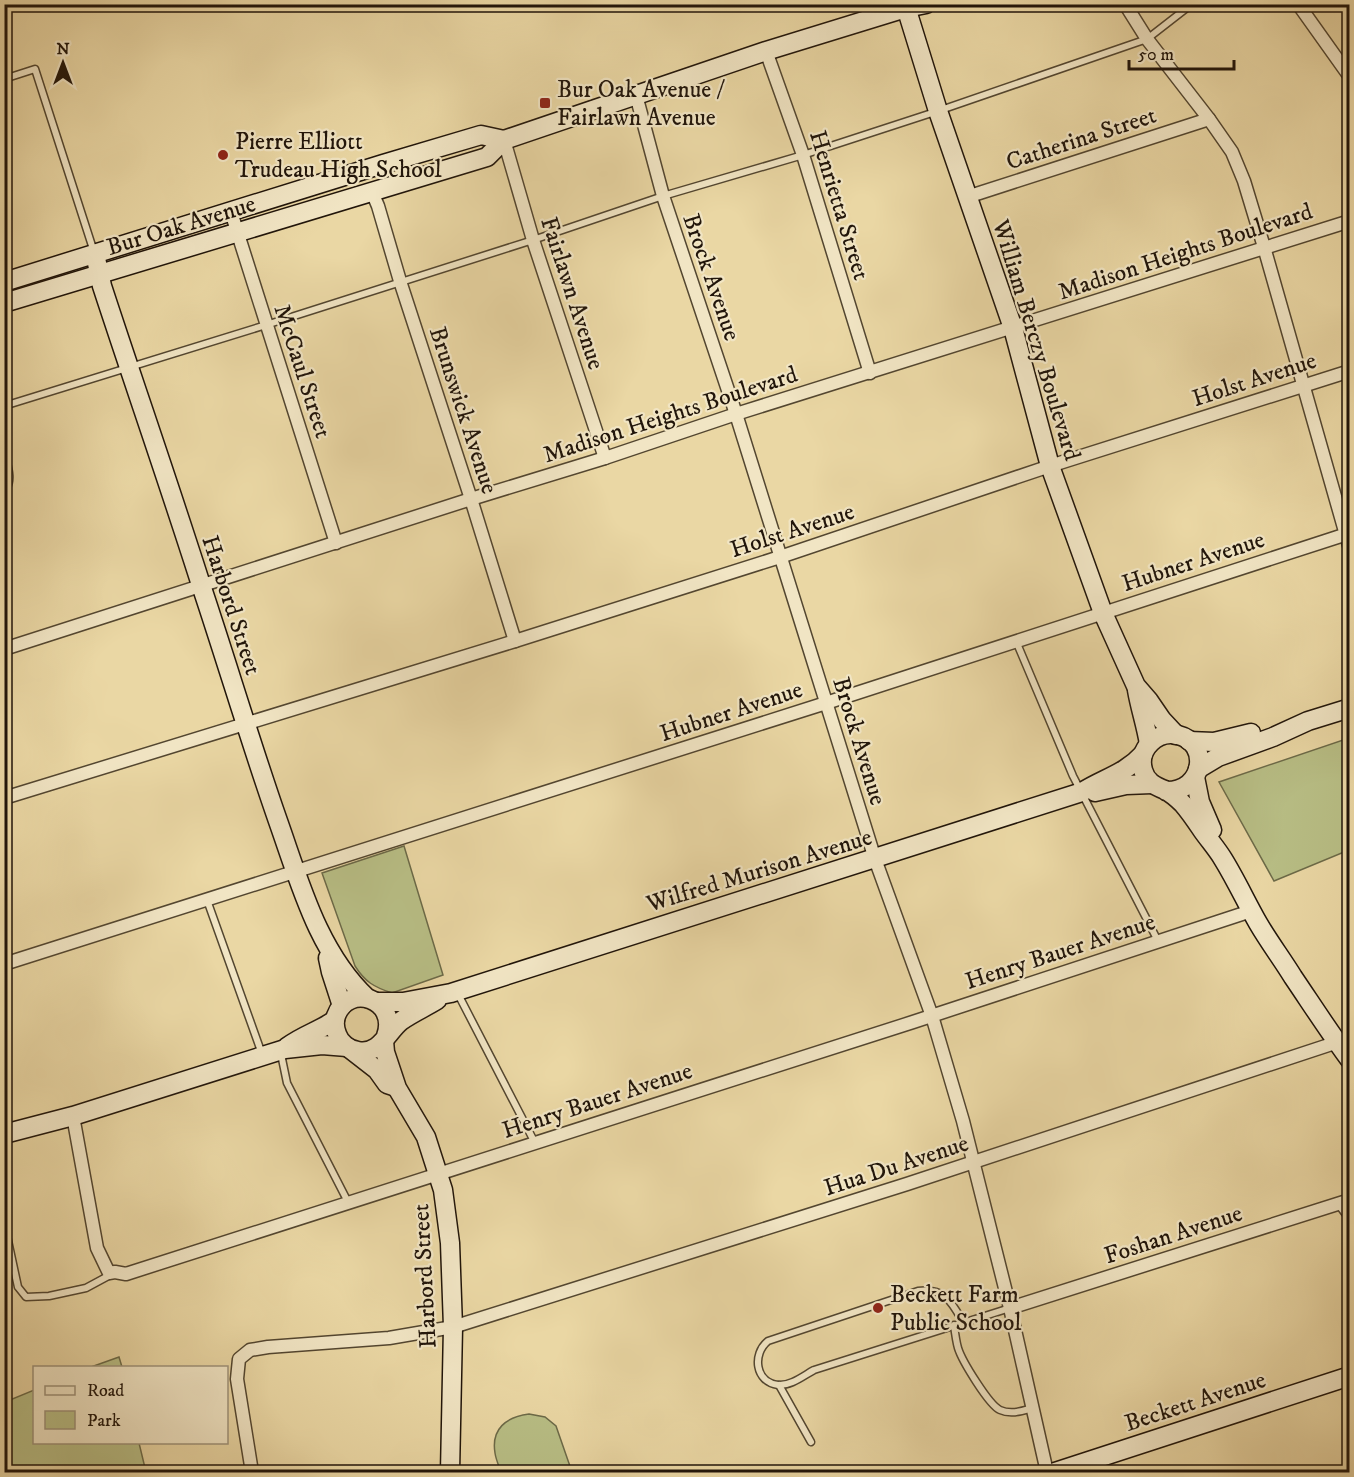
<svg xmlns="http://www.w3.org/2000/svg" width="1354" height="1477" font-family="'IM FELL DW Pica',serif">
  <style>
    .green { fill: #b8be85; stroke: #6c6a48; stroke-width: 1.5 }
    .lines { fill: none; stroke-linecap: round; stroke-linejoin: round }
    .lane-casing { stroke: #534630; stroke-width: 9 }
    .street-casing { stroke: #534630; stroke-width: 15 }
    .secondary-casing { stroke: #21150a; stroke-width: 21 }
    .lane { stroke: #f1e5c4; stroke-width: 6 }
    .street { stroke: #f1e5c4; stroke-width: 12 }
    .secondary { stroke: #f1e5c4; stroke-width: 18 }
    .poi-dot { fill: #8f2418; stroke: #f1e5c4; stroke-width: 2 }
    .labels { text-anchor: middle; stroke-width: 4.5; stroke-linejoin: round; paint-order: stroke }
    .poi-label { font-size: 24px; fill: #21150a; stroke: #f1e5c4; text-anchor: start }
    .street-label { font-size: 24px; fill: #21150a; stroke: #f1e5c4 }
  </style>
  <rect width="100%" height="100%" fill="#ead7a4"/>
  <filter id="stains"><feTurbulence type="fractalNoise" baseFrequency=".00333" numOctaves="4"/><feColorMatrix values="0 0 0 0 .2 0 0 0 0 .09 0 0 0 0 .02 0 0 0 .5 -.17"/></filter>
  <radialGradient id="worn" r=".72"><stop offset=".6" stop-color="#630" stop-opacity="0"/><stop offset="1" stop-color="#630" stop-opacity=".3"/></radialGradient>
  <g class="green">
    <path d="M1349,738v112l-75,31 -55,-99z"/>
    <path d="M404,846l39,129 -51,18c-18,-6 -27,-11 -37,-27l-33,-93z"/>
    <path d="M119,1357l3,10h-31z"/>
    <path d="M34,1390v52l105,1 7,29h-141v-70z"/>
    <path d="M529,1414l16,3 11,9 16,46h-71c-2,-6 -5,-12 -6,-19 -4,-24 11,-36 34,-39z"/>
  </g>
  <g class="lines">
    <defs>
      <g id="lane">
        <path d="M4,79l31,-10 59,183"/>
        <path d="M4,406l262,-81 267,-85 130,-44 140,-41 135,-44 209,-72 45,-35"/>
        <path d="M1016,641l57,135 85,165"/>
        <path d="M207,900l55,154"/>
        <path d="M458,994l77,149"/>
        <path d="M281,1054l6,29 61,119"/>
        <path d="M1338,1204l12,16"/>
        <path d="M4,1222l14,65 8,10 23,-1 37,-8 26,-14"/>
        <path d="M963,1322c-12,-21 -18,-34 -45,-31l-150,50c-16,13 -13,41 10,44 13,1 25,-9 36,-15l196,-62"/>
        <path d="M954,1325c1,8 2,16 4,23 4,13 31,57 42,62 11,5 22,1 33,-2"/>
        <path d="M779,1385l32,57"/>
      </g>
      <g id="street">
        <path d="M1125,4l22,35 62,80 23,33 12,29 20,66 86,302"/>
        <path d="M1298,4l52,73"/>
        <path d="M766,51l37,104 67,218"/>
        <path d="M636,95l27,101 73,218 139,445 57,157 31,105 47,187 37,164"/>
        <path d="M504,140l29,100 72,218"/>
        <path d="M372,192l6,14 22,75 71,218 44,142"/>
        <path d="M967,197l242,-78"/>
        <path d="M231,212l105,331"/>
        <path d="M4,463c2,8 4,17 0,24"/>
        <path d="M4,649l467,-150 134,-41 131,-44 614,-193"/>
        <path d="M4,798l511,-157 265,-84 270,-91 300,-95"/>
        <path d="M4,964l822,-261 524,-170"/>
        <path d="M73,1116l24,132 12,25 6,-1 11,2 787,-252 338,-111"/>
        <path d="M1010,1308l340,-108"/>
        <path d="M252,1472l-15,-93 2,-20 11,-9 18,-3 121,-9 64,-11 454,-143 443,-146"/>
      </g>
      <g id="secondary">
        <path d="M905,4l33,107 75,217 37,138 53,147 33,73 13,15 13,19 14,15"/>
        <path d="M95,254l7,32c33,101 68,201 100,302 26,78 49,156 76,233 22,62 40,131 89,177"/>
        <path d="M4,282l379,-118 98,-29 23,5"/>
        <path d="M4,303l483,-146 17,-17 262,-89 140,-43 20,-4"/>
        <path d="M1137,690c3,18 9,35 12,54"/>
        <path d="M1189,741l25,1 37,-9"/>
        <path d="M1198,769l20,-12 55,-20 35,-16 42,-13"/>
        <path d="M1195,777l5,25 12,28"/>
        <path d="M1166,791c38,1 45,-48 12,-56 -21,-5 -41,14 -35,35 3,12 12,16 22,20 6,3 13,9 18,14 7,8 13,17 19,26 7,10 15,19 21,29 13,21 23,43 35,64 11,19 24,36 35,54 19,28 37,56 57,83"/>
        <path d="M1095,792l31,-7 26,-1"/>
        <path d="M328,958l3,14 11,34"/>
        <path d="M377,1002h26l48,-9 631,-201c22,-14 43,-18 61,-38"/>
        <path d="M386,1036c13,-37 -38,-54 -50,-20 -2,6 -1,13 1,18 3,9 12,16 21,17 22,4 29,-19 43,-30 11,-8 25,-14 36,-21"/>
        <path d="M384,1041l1,11 12,36 29,49 17,53 7,53 3,84 -3,145"/>
        <path d="M287,1047c16,-12 32,-16 48,-27"/>
        <path d="M350,1049l27,21 10,14 9,3"/>
        <path d="M4,1134l69,-18 212,-67 37,-4 25,2"/>
        <path d="M1055,1472l295,-96"/>
      </g>
    </defs>
    <use href="#lane" class="lane-casing"/>
    <use href="#street" class="street-casing"/>
    <use href="#secondary" class="secondary-casing"/>
    <use href="#lane" class="lane"/>
    <use href="#street" class="street"/>
    <use href="#secondary" class="secondary"/>
  </g>
  <g class="poi-dot">
    <rect x="539" y="97" width="12" height="12" rx="3"/>
    <circle cx="223" cy="155" r="6"/>
    <circle cx="878" cy="1308" r="6"/>
  </g>
  <g class="labels">
    <g class="poi-label">
      <text x="557" y="97">Bur Oak Avenue /<tspan x="557" dy="28">Fairlawn Avenue</tspan></text>
      <text x="235" y="149">Pierre Elliott<tspan x="235" dy="28">Trudeau High School</tspan></text>
      <text x="890" y="1302">Beckett Farm<tspan x="890" dy="28">Public School</tspan></text>
    </g>
    <g class="street-label">
      <text transform="translate(1081 138) rotate(-18)" y="8">Catherina Street</text>
      <text transform="translate(840 205) rotate(73)" y="8">Henrietta Street</text>
      <text transform="translate(181 225) rotate(-17)" y="8">Bur Oak Avenue</text>
      <text transform="translate(1185 251) rotate(-18)" y="8">Madison Heights Boulevard</text>
      <text transform="translate(712 277) rotate(71)" y="8">Brock Avenue</text>
      <text transform="translate(573 293) rotate(72)" y="8">Fairlawn Avenue</text>
      <text transform="translate(1037 340) rotate(73)" y="8">William Berczy Boulevard</text>
      <text transform="translate(303 371) rotate(72)" y="8">McCaul Street</text>
      <text transform="translate(1254 379) rotate(-18)" y="8">Holst Avenue</text>
      <text transform="translate(464 410) rotate(72)" y="8">Brunswick Avenue</text>
      <text transform="translate(670 414) rotate(-18)" y="8">Madison Heights Boulevard</text>
      <text transform="translate(792 530) rotate(-18)" y="8">Holst Avenue</text>
      <text transform="translate(1193 561) rotate(-18)" y="8">Hubner Avenue</text>
      <text transform="translate(232 605) rotate(72)" y="8">Harbord Street</text>
      <text transform="translate(731 711) rotate(-18)" y="8">Hubner Avenue</text>
      <text transform="translate(860 741) rotate(73)" y="8">Brock Avenue</text>
      <text transform="translate(759 870) rotate(-17)" y="8">Wilfred Murison Avenue</text>
      <text transform="translate(1060 951) rotate(-18)" y="8">Henry Bauer Avenue</text>
      <text transform="translate(597 1100) rotate(-18)" y="8">Henry Bauer Avenue</text>
      <text transform="translate(896 1165) rotate(-18)" y="8">Hua Du Avenue</text>
      <text transform="translate(1173 1234) rotate(-18)" y="8">Foshan Avenue</text>
      <text transform="translate(424 1276) rotate(-93)" y="8">Harbord Street</text>
      <text transform="translate(1195 1401) rotate(-18)" y="8">Beckett Avenue</text>
    </g>
  </g>
  <rect width="1354" height="1477" fill="none" stroke="#ead7a4" stroke-width="24"/>
  <rect x="6" y="6" width="1342" height="1465" fill="none" stroke="#21150a" stroke-width="3"/>
  <rect x="12" y="12" width="1330" height="1453" fill="none" stroke="#21150a" stroke-width="1.5"/>
  <rect x="33" y="1366" width="195" height="78" fill="#f1e5c4" stroke="#9e927a" stroke-width="1.5"/>
  <rect x="45" y="1386" width="30" height="9" fill="#f1e5c4" stroke="#9e927a" stroke-width="1.5"/>
  <text x="87" y="1396" font-size="18" fill="#21150a">Road</text>
  <rect x="45" y="1411" width="30" height="18" fill="#b8be85" stroke="#9e927a" stroke-width="1.5"/>
  <text x="87" y="1426" font-size="18" fill="#21150a">Park</text>
  <g transform="translate(63 63)" stroke="#f1e5c4" stroke-width="4.5" paint-order="stroke">
  <path d="M0-4.5L10 22L0 15L-10 22Z" fill="#21150a"/>
  <text y="-9" font-size="16" font-weight="bold" text-anchor="middle" fill="#21150a">N</text>
  </g>
  <path d="M1129 60v9h105v-9" fill="none" stroke="#21150a" stroke-width="3"/>
  <text x="1138" y="60" font-size="18" fill="#21150a" stroke="#f1e5c4" stroke-width="4.5" paint-order="stroke">50 m</text>
  <rect width="100%" height="100%" filter="url(#stains)"/>
  <rect width="100%" height="100%" fill="url(#worn)"/>
</svg>
